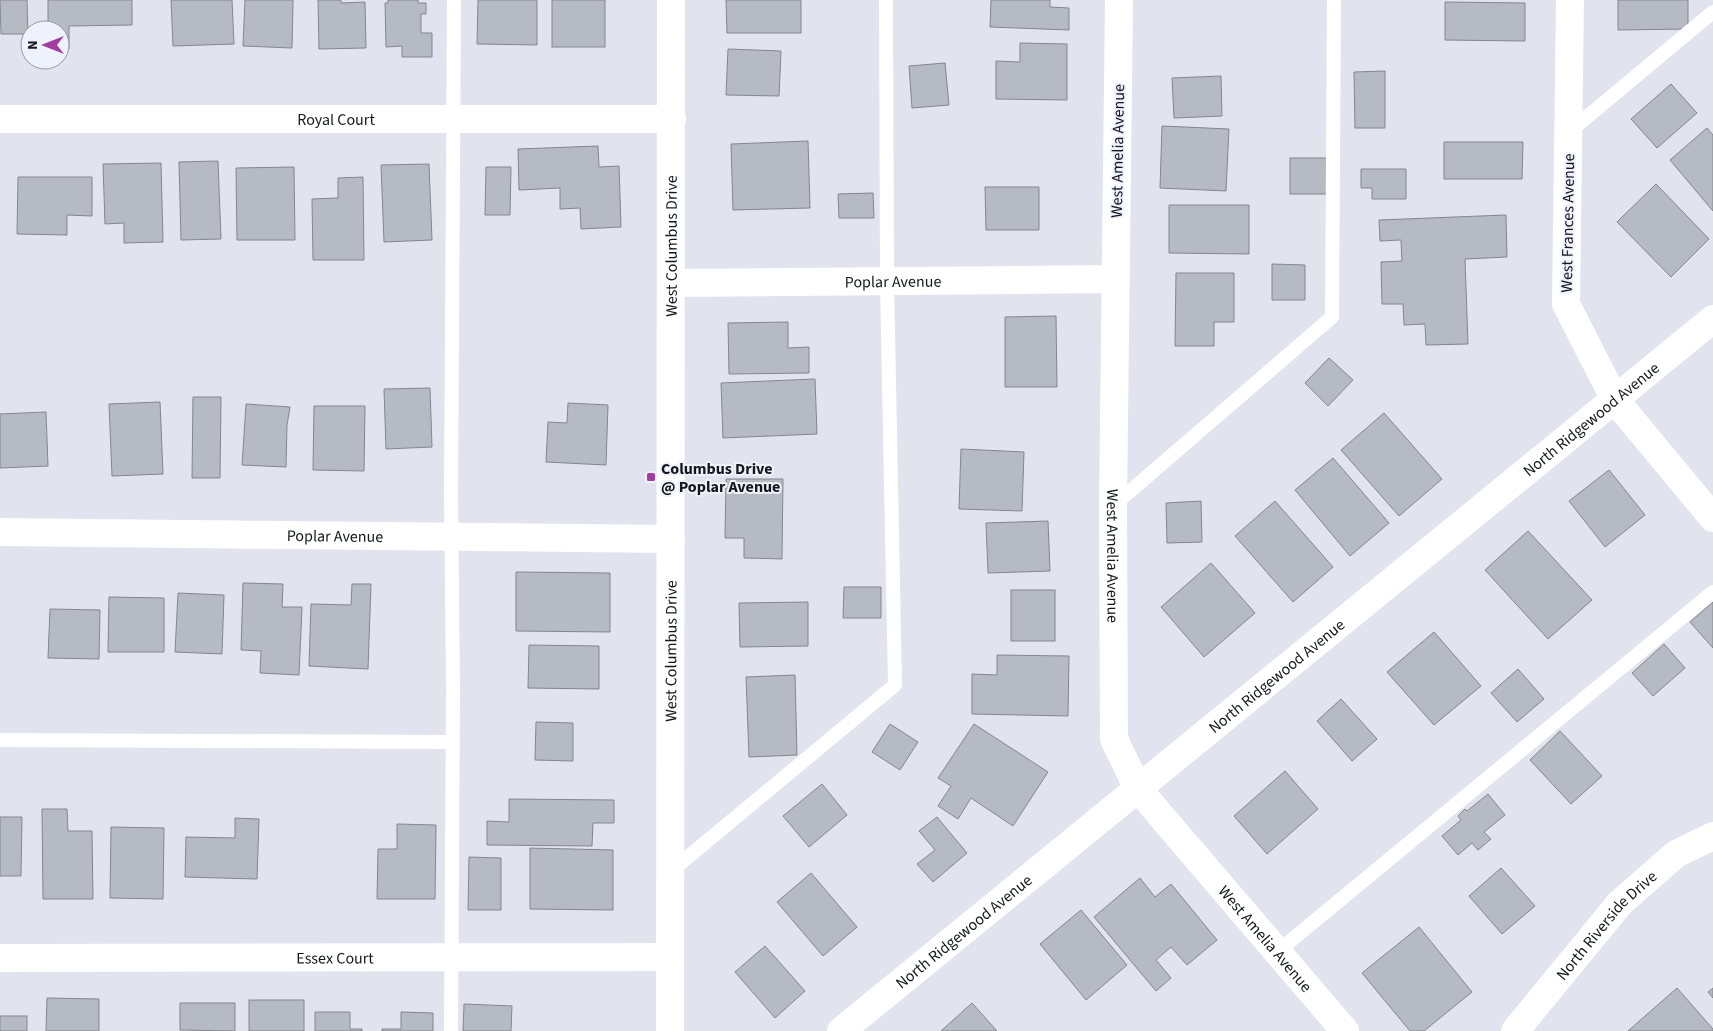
<svg xmlns="http://www.w3.org/2000/svg" width="1713" height="1031" font-family="'Source Sans 3',sans-serif">
  <style>
    .building { fill: #b6bac3; stroke: #83868f }
    .lines { fill: none; stroke-linecap: round; stroke-linejoin: round }
    .lane { stroke: #fff; stroke-width: 14 }
    .street { stroke: #fff; stroke-width: 28 }
    .secondary { stroke: #fff; stroke-width: 28 }
    .poi-dot { fill: #a23ea3; stroke: #eef2fc; stroke-width: 2 }
    .labels { text-anchor: middle; stroke-width: 4; stroke-linejoin: round; paint-order: stroke }
    .street-label { font-size: 16px; fill: #15171a; stroke: #eef2fc }
    .poi-label { font-size: 16px; font-weight: bold; fill: #15171a; stroke: #eef2fc; text-anchor: start }
  </style>
  <rect width="100%" height="100%" fill="#e1e4ee"/>
  <g class="building">
    <path d="M0,0h27l1,34h-27z"/>
    <path d="M48,0h84v25l-63,1v23h-9v-19h-12z"/>
    <path d="M171,0h61l2,44 -61,2z"/>
    <path d="M245,0h48l-1,48 -49,-2z"/>
    <path d="M318,0h23v3l24,-1 1,46 -47,1z"/>
    <path d="M388,0h30v3h8v11h-5v19h11v24h-30v-11l-16,1 -1,-44h3z"/>
    <path d="M478,0h59v45l-60,-1z"/>
    <rect x="552" y="0" width="53" height="47"/>
    <path d="M726,0h75v33h-74z"/>
    <path d="M991,0h59v7l19,1v22l-79,-3z"/>
    <path d="M1618,0h70v29l-70,1z"/>
    <path d="M1445,2l80,1v38l-80,-1z"/>
    <path d="M1020,43l47,1v56l-71,-1v-38l24,1z"/>
    <path d="M728,49l53,2 -2,45 -53,-1z"/>
    <path d="M945,63l4,42 -37,3 -3,-42z"/>
    <path d="M1385,71v57h-30l-1,-56z"/>
    <path d="M1221,76l1,40 -48,2 -2,-40z"/>
    <path d="M1671,84l26,29 -40,35 -26,-29z"/>
    <path d="M1162,126l67,3 -3,62 -66,-3z"/>
    <path d="M1707,128l6,7v76l-43,-51z"/>
    <path d="M808,141l2,67 -77,2 -2,-66z"/>
    <path d="M1444,142h79l-1,37h-78z"/>
    <path d="M598,146l1,21 20,-1 2,61 -40,2 -1,-21 -20,1v-21l-41,2 -1,-41z"/>
    <rect x="1290" y="158" width="39" height="36"/>
    <path d="M218,161l3,78 -40,1 -2,-78z"/>
    <path d="M161,163l2,79 -39,1v-20l-19,1 -2,-60z"/>
    <path d="M429,164l3,76 -48,2 -3,-77z"/>
    <path d="M294,167l1,73h-58l-1,-72z"/>
    <path d="M486,167h25l-1,48h-25z"/>
    <path d="M1361,169h45v30h-34v-11h-11z"/>
    <path d="M18,177h74v39l-25,-1v20l-50,-1z"/>
    <path d="M363,177l1,83h-51l-1,-61 26,-1v-20z"/>
    <path d="M1656,184l53,55 -38,38 -54,-55z"/>
    <path d="M985,187h54v43h-53z"/>
    <path d="M873,193l1,25h-35l-1,-24z"/>
    <path d="M1169,205h80v49l-80,-1z"/>
    <path d="M1506,215l1,42 -42,2 3,85 -42,1 -1,-21 -21,1 -1,-21h-21l-1,-42 21,-1 -1,-21 -21,1 -1,-21z"/>
    <path d="M1272,264l33,1v35h-33z"/>
    <path d="M1176,273h58v49h-20v24h-39z"/>
    <path d="M1056,316l1,71h-52v-70z"/>
    <path d="M788,322v26l21,-1v26l-80,1 -1,-51z"/>
    <path d="M1329,358l24,22 -25,26 -23,-23z"/>
    <path d="M815,379l2,55 -94,4 -2,-55z"/>
    <path d="M430,388l2,59 -46,2 -2,-60z"/>
    <path d="M193,397h28l-1,81h-28z"/>
    <path d="M160,402l3,72 -51,2 -3,-72z"/>
    <path d="M568,403l40,2 -2,60 -60,-3 2,-40 19,1z"/>
    <path d="M246,404l44,3 -3,18 -1,42 -44,-2z"/>
    <path d="M314,406h51l-1,65 -51,-1z"/>
    <path d="M46,412l2,54 -48,2v-54z"/>
    <path d="M1384,413l58,66 -43,37 -58,-66z"/>
    <path d="M961,449l63,3 -2,59 -63,-2z"/>
    <path d="M1333,458l56,65 -39,33 -55,-66z"/>
    <path d="M1609,470l36,45 -40,32 -36,-46z"/>
    <path d="M726,479h57l-1,80 -38,-1v-20h-19z"/>
    <path d="M1201,501l1,41 -35,1 -1,-40z"/>
    <path d="M1275,501l58,66 -40,35 -58,-66z"/>
    <path d="M1048,521l2,50 -62,2 -2,-50z"/>
    <path d="M1528,531l64,69 -44,39 -63,-69z"/>
    <path d="M1211,563l44,50 -51,44 -43,-50z"/>
    <path d="M516,572l94,1v59l-94,-1z"/>
    <path d="M243,583l40,1 -1,23h20l-3,68 -39,-2 1,-22 -20,-1z"/>
    <path d="M352,584h19l-3,85 -59,-3 2,-62 40,1z"/>
    <path d="M844,587h37v31h-38z"/>
    <rect x="1011" y="590" width="44" height="51"/>
    <path d="M178,593l46,2 -2,59 -47,-2z"/>
    <path d="M109,597l55,1v54h-56z"/>
    <path d="M808,602v44l-68,1 -1,-44z"/>
    <path d="M1713,602v46l-23,-26z"/>
    <path d="M50,609l50,1 -1,49 -51,-1z"/>
    <path d="M1434,632l47,54 -47,39 -47,-53z"/>
    <path d="M1664,644l21,24 -32,28 -21,-23z"/>
    <path d="M529,645l70,1v43l-71,-1z"/>
    <path d="M997,655l72,1 -1,60 -96,-2v-40l25,1z"/>
    <path d="M1518,669l26,30 -27,23 -26,-29z"/>
    <path d="M795,675l2,80 -48,2 -3,-80z"/>
    <path d="M1341,699l36,40 -25,22 -35,-40z"/>
    <path d="M536,722l37,1v38l-38,-1z"/>
    <path d="M890,724l28,18 -18,28 -28,-18z"/>
    <path d="M974,724l74,48 -35,54 -42,-28 -13,21 -20,-13 13,-20 -13,-8z"/>
    <path d="M1560,731l42,45 -31,28 -41,-44z"/>
    <path d="M1285,771l33,38 -51,45 -33,-38z"/>
    <path d="M822,784l25,31 -38,32 -26,-31z"/>
    <path d="M1488,794l17,21 -21,17 7,7 -13,11 -6,-7 -14,12 -16,-19 19,-16 -3,-4 7,-7 2,2z"/>
    <path d="M509,799l105,1v23h-21l-1,23 -105,-1v-24l22,1z"/>
    <path d="M42,809h25l1,22h24l1,68h-50z"/>
    <path d="M0,817h22l-1,59h-21z"/>
    <path d="M937,817l30,36 -34,29 -16,-18 18,-14 -16,-19z"/>
    <path d="M235,818l24,1 -2,60 -72,-2 1,-40 49,1z"/>
    <path d="M397,824l39,1 -1,74h-58l1,-50h19z"/>
    <path d="M111,827l53,1 -1,71 -53,-1z"/>
    <path d="M530,848l83,2v60l-83,-1z"/>
    <path d="M469,857l32,1v52h-33z"/>
    <path d="M1501,868l34,38 -33,28 -33,-38z"/>
    <path d="M811,873l46,54 -34,29 -46,-54z"/>
    <path d="M1140,878l15,19 16,-13 46,56 -30,25 -16,-18 -15,13 15,18 -15,13 -62,-74z"/>
    <path d="M1081,910l46,55 -41,35 -46,-56z"/>
    <path d="M1419,927l53,65 -48,39h-14l-48,-58z"/>
    <path d="M765,946l40,45 -30,27 -40,-46z"/>
    <path d="M1677,988l36,41v2h-85z"/>
    <path d="M1713,988v10l-5,-6z"/>
    <path d="M47,998l52,1v32h-53z"/>
    <rect x="249" y="1000" width="55" height="31"/>
    <path d="M180,1003h55v28l-55,-1z"/>
    <path d="M972,1003l25,28h-56z"/>
    <path d="M464,1004l48,2 -1,25h-48z"/>
    <path d="M315,1012h35v17h12v2h-47z"/>
    <path d="M401,1012l32,1v18h-51v-2h19z"/>
    <rect x="0" y="1016" width="27" height="15"/>
  </g>
  <g class="lines">
    <g class="lane">
      <path d="M1569,132l144,-120"/>
      <path d="M1113,506l219,-189 2,-317"/>
      <path d="M0,740l452,2"/>
      <path d="M670,872l225,-187 -8,-404 -1,-281"/>
      <path d="M1277,952l436,-360"/>
      <path d="M451,1031l2,-342 -2,-195 3,-494"/>
    </g>
    <g class="street">
      <path id="s1" d="M1119,0l-6,506 1,233 24,50 207,242"/>
      <path d="M1570,0l-4,304 49,96 98,118"/>
      <path id="s2" d="M0,119h672"/>
      <path id="s3" d="M671,283l445,-4"/>
      <path id="s4" d="M0,532l671,7"/>
      <path id="s5" d="M0,958l669,-1"/>
      <path id="s6" d="M841,1031l872,-712"/>
      <path id="s7" d="M1515,1031l105,-128 56,-49 37,-18"/>
    </g>
    <path class="secondary" id="s8" d="M670,1031l1,-1031"/>
  </g>
  <rect class="poi-dot" x="646" y="472" width="10" height="10" rx="2.5"/>
  <g class="labels">
    <g class="street-label">
      <text dy="6" stroke="none"><textPath href="#s2" startOffset="336">Royal Court</textPath></text>
      <text transform="translate(1117 151) rotate(-89)" y="6">West Amelia Avenue</text>
      <text transform="translate(1567 223) rotate(-89)" y="6">West Frances Avenue</text>
      <text dy="6" stroke="none"><textPath href="#s8" startOffset="785">West Columbus Drive</textPath></text>
      <text dy="6" stroke="none"><textPath href="#s3" startOffset="222">Poplar Avenue</textPath></text>
      <text dy="6" stroke="none"><textPath href="#s6" startOffset="968">North Ridgewood Avenue</textPath></text>
      <text dy="6" stroke="none"><textPath href="#s4" startOffset="335">Poplar Avenue</textPath></text>
      <text dy="6" stroke="none"><textPath href="#s1" startOffset="556">West Amelia Avenue</textPath></text>
      <text dy="6" stroke="none"><textPath href="#s8" startOffset="380">West Columbus Drive</textPath></text>
      <text dy="6" stroke="none"><textPath href="#s6" startOffset="562">North Ridgewood Avenue</textPath></text>
      <text dy="6" stroke="none"><textPath href="#s7" startOffset="140">North Riverside Drive</textPath></text>
      <text dy="6" stroke="none"><textPath href="#s6" startOffset="158">North Ridgewood Avenue</textPath></text>
      <text dy="6" stroke="none"><textPath href="#s1" startOffset="991">West Amelia Avenue</textPath></text>
      <text dy="6" stroke="none"><textPath href="#s5" startOffset="335">Essex Court</textPath></text>
    </g>
    <g class="poi-label">
      <text x="661" y="474">Columbus Drive<tspan x="661" dy="18">@ Poplar Avenue</tspan></text>
    </g>
  </g>
  <g transform="translate(45 45) rotate(270)"><circle r="24" fill="#eef2fc" stroke="#979aa2"/>
  <path d="M0-4L9 19L0 12L-9 19Z" fill="#a23ea3"/>
  <text y="-8" font-size="14" font-weight="bold" text-anchor="middle" fill="#15171a">N</text>
  </g>
</svg>
